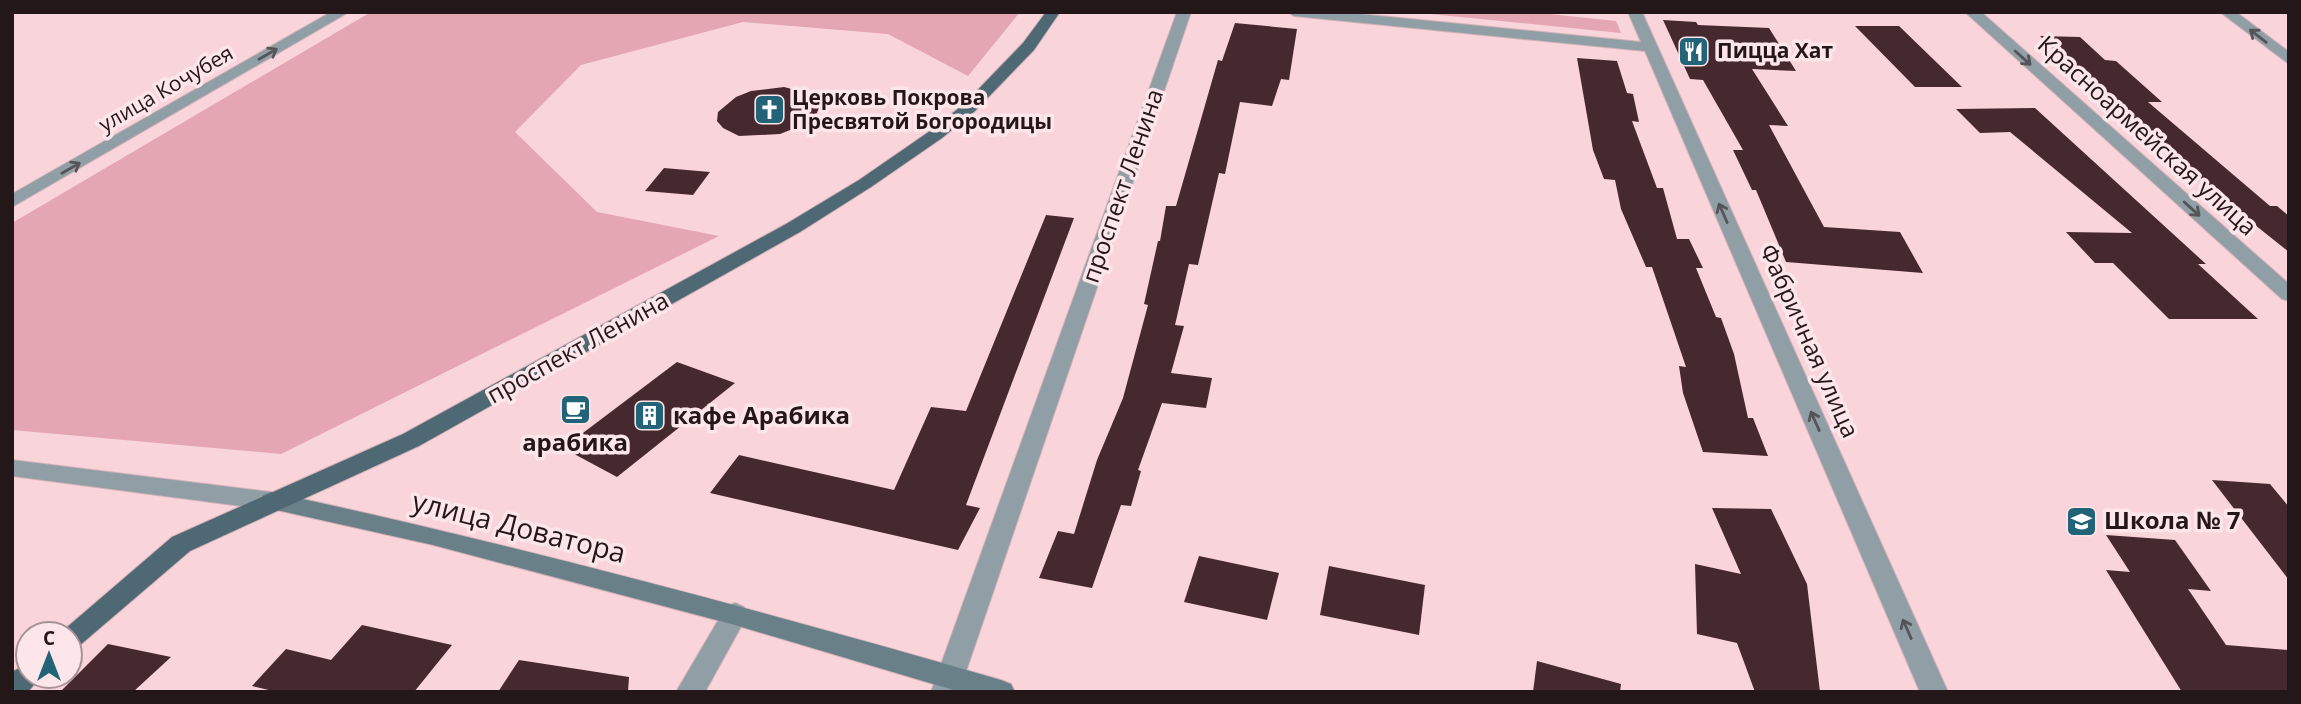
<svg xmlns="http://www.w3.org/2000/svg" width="2301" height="704" font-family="'Open Sans',sans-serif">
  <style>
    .green { fill: #e4a6b2 }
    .building { fill: #46292f }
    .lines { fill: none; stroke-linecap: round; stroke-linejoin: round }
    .minor-casing { stroke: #d3b2b8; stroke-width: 2 }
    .tertiary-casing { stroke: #d3b2b8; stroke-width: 2 }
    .secondary-casing { stroke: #d3b2b8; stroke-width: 2 }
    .primary-casing { stroke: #d3b2b8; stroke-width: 2 }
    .minor { fill: #909fa5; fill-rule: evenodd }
    .tertiary { fill: #909fa5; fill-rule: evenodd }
    .secondary { fill: #6a8089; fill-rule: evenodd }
    .primary { fill: #4e6974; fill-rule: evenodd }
    .oneway { stroke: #555459 }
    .labels { text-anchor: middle; stroke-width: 7; stroke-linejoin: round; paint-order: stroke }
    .far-poi-label { font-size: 21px; font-weight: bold; fill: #24171a; stroke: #fde6ea; text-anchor: start }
    .far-street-label { font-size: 21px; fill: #24171a; stroke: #fde6ea }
    .street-label { font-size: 24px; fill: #24171a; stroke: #fde6ea }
    .poi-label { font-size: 24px; font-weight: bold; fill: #24171a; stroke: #fde6ea; text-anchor: start }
    .near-street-label { font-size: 28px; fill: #24171a; stroke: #fde6ea }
  </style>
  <rect width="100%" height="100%" fill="#fad4db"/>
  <g class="green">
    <path d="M371,12h649l-52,64 -80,-42 -145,-12 -162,43 -66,67 82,80 122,24 -438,218 -269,-24v-207z"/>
    <path d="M1410,12h121l85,9 5,12z"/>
  </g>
  <g class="building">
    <path d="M1663,20l33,2 2,3 71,3 27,43 -44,-2 36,57 -19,-1 55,102 76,5 23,41 -137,-11 -30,-72h-4l-19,-40h10l-40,-70 -13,-1z"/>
    <path d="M1235,23l62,6 -8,51 -8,-1 -9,27 -32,-4 -15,72 -6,-1 -21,92 -9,-1 -14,61 9,1 -13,47 41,5 -6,30 -44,-5 -24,67 3,1 -10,35 -10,-1 -29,83 -53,-10 19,-47 16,3 23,-74 26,-62 25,-93 -4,-1 14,-63h2l6,-35h10l42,-146 4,1z"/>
    <path d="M1855,26h44l63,61h-47z"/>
    <path d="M2040,36l40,1 25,23 11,1 46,41h-14l122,104h7l12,10v36l-59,-47 -80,-74 -62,-48z"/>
    <path d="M1577,58l40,3 10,32 6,1 6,28 -7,-1 25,67h6l14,51h12l14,29h-7l20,49 5,1 13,36 14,64h5l15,38 -65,-4 -20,-59 -4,-27 7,1 -34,-100h-6l-25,-58 -6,-29 -11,-1 -11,-29z"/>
    <path d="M784,87l27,7 10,9 -5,12 -8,8 -28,11 -41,2 -16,-8 -6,-7 1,-9 18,-15 15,-6z"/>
    <path d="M2035,108l171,156h-8l60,55h-89l-56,-56h-18l-29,-31 66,1 -122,-101 -30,1 -24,-24z"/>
    <path d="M664,168l46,4 -17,23 -48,-4z"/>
    <path d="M1046,215l28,3 -108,287 14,3 -22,42 -248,-57 29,-38 155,35 37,-83 35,4z"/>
    <path d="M677,362l58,21 -118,94 -54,-29z"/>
    <path d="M2212,480l58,4 19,23v73z"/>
    <path d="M1712,508l59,1 36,75 13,108h-65l-18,-49 -40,-9 -2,-70 46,10z"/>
    <path d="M2106,535l69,5 36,51 -23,-2 38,56 63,5v42h-107l-76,-122 24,2z"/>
    <path d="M1199,556l80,17 -12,47 -83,-18z"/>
    <path d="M1329,566l96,19 -6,50 -99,-20z"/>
    <path d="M362,625l90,20 -38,47h-137l-25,-6 34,-37 45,11z"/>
    <path d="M108,644l63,13 -38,35h-73z"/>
    <path d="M519,660l110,17 -1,15h-130z"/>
    <path d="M1537,661l84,23 -1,8h-87z"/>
  </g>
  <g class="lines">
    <defs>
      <g id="minor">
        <path d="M1177,12h14l-232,680h-28z"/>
        <path d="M1287,12h53l301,30 -13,-30h14l306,680h-28l-275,-641 -351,-35z"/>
        <path d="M1965,12h16l308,272v17l-7,-2z"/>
        <path d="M2220,12h16l53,40v12z"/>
        <path d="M735,603l9,4 4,7 -43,78h-29l50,-85z"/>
      </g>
      <g id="tertiary">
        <path d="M331,12h18l-337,195v-13z"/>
        <path d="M12,460l259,32 8,3 4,6 -4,6 -8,3 -259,-34z"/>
      </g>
      <path id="secondary" d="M271,492c246,53 488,118 730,188l10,4 4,8h-55l-225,-67 -302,-80 -170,-38 -4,-6 4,-6z"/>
      <g id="primary">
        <path d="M1046,12h14l-26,38 -59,61 -33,27 -71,49 -71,45 -381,214 -229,105 -111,95 -9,3v-15h-11l113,-97 231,-103 383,-210 73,-44 71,-49 34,-27 59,-61z"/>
        <path d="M28,663v13h13l-13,16h-16v-20z"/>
      </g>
    </defs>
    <use href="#minor" class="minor-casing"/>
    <use href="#tertiary" class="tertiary-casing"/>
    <use href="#secondary" class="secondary-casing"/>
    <use href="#primary" class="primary-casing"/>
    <use href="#minor" class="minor"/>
    <use href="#tertiary" class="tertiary"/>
    <use href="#secondary" class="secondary"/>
    <use href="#primary" class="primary"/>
  </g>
  <defs><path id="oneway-shaft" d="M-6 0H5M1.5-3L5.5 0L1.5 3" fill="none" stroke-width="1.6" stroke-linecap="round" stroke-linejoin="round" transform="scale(1.75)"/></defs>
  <g class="oneway">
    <use href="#oneway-shaft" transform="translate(2258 36) rotate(-142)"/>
    <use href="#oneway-shaft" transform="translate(268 54) rotate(-30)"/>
    <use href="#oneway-shaft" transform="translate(2023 58) rotate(42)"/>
    <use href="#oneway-shaft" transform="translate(71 168) rotate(-30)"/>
    <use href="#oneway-shaft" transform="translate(2192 209) rotate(42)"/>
    <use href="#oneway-shaft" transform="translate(1723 213) rotate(-114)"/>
    <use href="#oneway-shaft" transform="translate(1815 421) rotate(-114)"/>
    <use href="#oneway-shaft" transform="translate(1907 629) rotate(-114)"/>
  </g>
  <defs>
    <symbol id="restaurant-square" viewBox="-11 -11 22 22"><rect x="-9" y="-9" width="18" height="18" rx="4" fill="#236378" stroke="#fde6ea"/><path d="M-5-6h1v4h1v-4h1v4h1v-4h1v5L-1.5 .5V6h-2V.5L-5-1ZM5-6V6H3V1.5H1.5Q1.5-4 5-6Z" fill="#fff"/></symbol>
    <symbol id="church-square" viewBox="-11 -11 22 22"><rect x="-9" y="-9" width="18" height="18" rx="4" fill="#236378" stroke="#fde6ea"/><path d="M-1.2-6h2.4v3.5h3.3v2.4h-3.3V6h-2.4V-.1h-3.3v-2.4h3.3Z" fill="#fff"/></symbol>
    <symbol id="cafe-square" viewBox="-11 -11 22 22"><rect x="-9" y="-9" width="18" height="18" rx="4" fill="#236378" stroke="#fde6ea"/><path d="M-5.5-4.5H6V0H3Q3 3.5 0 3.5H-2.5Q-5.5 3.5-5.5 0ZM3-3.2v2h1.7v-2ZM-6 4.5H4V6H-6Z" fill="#fff"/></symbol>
    <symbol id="building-square" viewBox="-11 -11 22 22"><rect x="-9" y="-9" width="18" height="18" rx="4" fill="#236378" stroke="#fde6ea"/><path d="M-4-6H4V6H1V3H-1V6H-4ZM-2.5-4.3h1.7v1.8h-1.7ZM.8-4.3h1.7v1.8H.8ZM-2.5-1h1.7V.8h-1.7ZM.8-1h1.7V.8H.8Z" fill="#fff"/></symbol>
    <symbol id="school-square" viewBox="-11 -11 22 22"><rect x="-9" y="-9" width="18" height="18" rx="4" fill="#236378" stroke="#fde6ea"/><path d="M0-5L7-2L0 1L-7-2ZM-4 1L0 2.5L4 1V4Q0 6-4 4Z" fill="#fff"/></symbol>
  </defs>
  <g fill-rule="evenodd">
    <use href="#restaurant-square" x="1676" y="34" width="35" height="35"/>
    <use href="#church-square" x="752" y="92" width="35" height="35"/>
    <use href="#cafe-square" x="558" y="392" width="35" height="35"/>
    <use href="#building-square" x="632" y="398" width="35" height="35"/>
    <use href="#school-square" x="2064" y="504" width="35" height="35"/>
  </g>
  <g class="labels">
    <g class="far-poi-label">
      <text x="1717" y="58">Пицца Хат</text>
      <text x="792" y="105">Церковь Покрова<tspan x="792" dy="24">Пресвятой Богородицы</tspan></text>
    </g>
    <g class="far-street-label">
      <text transform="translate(166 89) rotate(-30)" y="7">улица Кочубея</text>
    </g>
    <g class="street-label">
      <text transform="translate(2147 136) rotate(42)" y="8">Красноармейская улица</text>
      <text transform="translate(1123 186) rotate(-71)" y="8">проспект Ленина</text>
      <text transform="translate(1809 341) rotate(66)" y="8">Фабричная улица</text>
      <text transform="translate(578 348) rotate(-29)" y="8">проспект Ленина</text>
    </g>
    <g class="poi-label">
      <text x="673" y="424">кафе Арабика</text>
      <text x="575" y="451" text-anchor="middle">арабика</text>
      <text x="2104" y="529">Школа № 7</text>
    </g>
    <g class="near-street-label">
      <text transform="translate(519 527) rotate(14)" y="10">улица Доватора</text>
    </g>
  </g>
  <rect width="2301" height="704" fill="none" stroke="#24171a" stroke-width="28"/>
  <g transform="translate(49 655)"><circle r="33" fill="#fde6ea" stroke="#a69397" stroke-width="2"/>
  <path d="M0-5L12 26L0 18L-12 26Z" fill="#236378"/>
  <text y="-10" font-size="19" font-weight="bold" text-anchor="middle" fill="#24171a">С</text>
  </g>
</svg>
